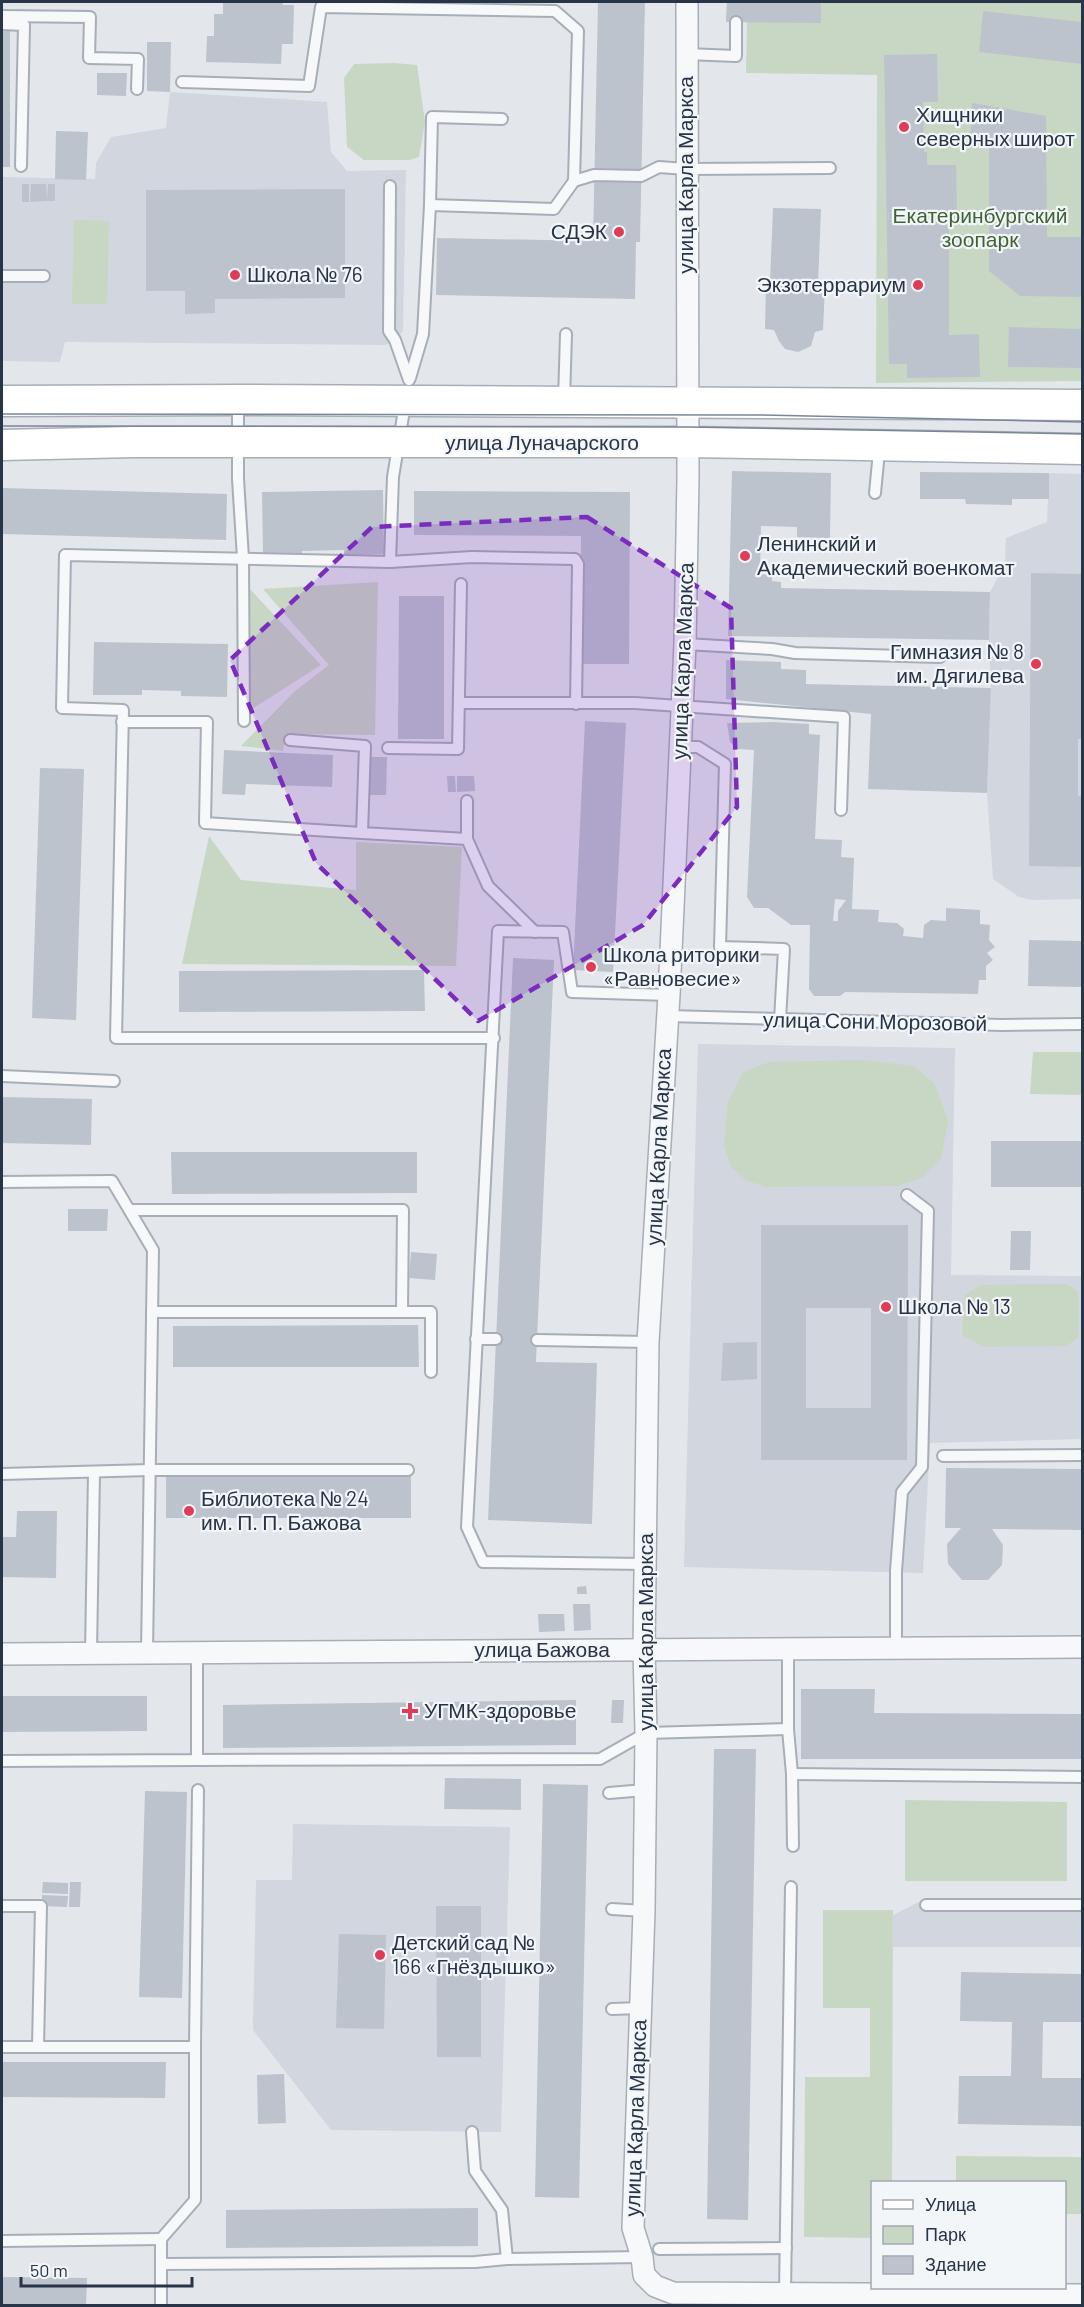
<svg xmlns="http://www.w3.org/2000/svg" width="1084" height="2307" font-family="Barlow,sans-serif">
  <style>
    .built { fill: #d1d6df }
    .green { fill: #c8d7c3 }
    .building { fill: #bcc3cd; fill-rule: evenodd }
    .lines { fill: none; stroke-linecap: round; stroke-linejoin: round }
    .lane-casing { stroke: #a7aeb7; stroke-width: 14 }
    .street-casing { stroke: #a7aeb7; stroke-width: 24 }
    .secondary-casing { stroke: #a7aeb7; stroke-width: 33 }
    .lane { stroke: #f6f8fa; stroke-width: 10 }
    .street { stroke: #f6f8fa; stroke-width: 21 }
    .secondary { stroke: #fff; stroke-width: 30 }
    .tram { stroke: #7a8698; stroke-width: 1.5 }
    .marked { fill: #7b2cbf; fill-opacity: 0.2; stroke: #7b2cbf; stroke-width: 4.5; stroke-dasharray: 12 8; stroke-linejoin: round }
    .poi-dot { fill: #de3c57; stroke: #f3f6f9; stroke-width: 2 }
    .labels { text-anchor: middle; stroke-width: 4.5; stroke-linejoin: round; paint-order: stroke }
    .poi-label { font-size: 21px; fill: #283447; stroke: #f3f6f9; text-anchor: start }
    .street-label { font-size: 21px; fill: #283447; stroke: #f3f6f9 }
    .park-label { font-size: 21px; fill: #3e6434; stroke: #f3f6f9 }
  </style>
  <rect width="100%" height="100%" fill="#e3e7ec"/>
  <g class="built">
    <path d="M170,92l157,10 4,50 16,19 59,-1 -3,161 -8,9 -9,5 -321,-3 -5,20 -58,-1v-184l93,2 1,-16 15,-26 55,-9z"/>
    <path d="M1049,473l33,1v425l-50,1 -13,-3 -26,-18 -6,-86 4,-105 -2,-48 1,-48 15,-28 1,-26 41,-16z"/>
    <path d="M698,1044l257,4 -4,227 131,1v163l-152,4 -7,130 -239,-6z"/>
    <path d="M293,1824l217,3 -9,305 -170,-2 -78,-100 3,-150h36z"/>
    <path d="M925,1899h157v48h-189v-32z"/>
  </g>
  <g class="green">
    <path d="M727,2h355v379l-206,2 1,-308 -131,-2 1,-51h-21z"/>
    <path d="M394,63l23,2 8,57 -6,35 -9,3h-46l-17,-13 -3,-69 10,-14z"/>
    <path d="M74,220l35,1 -2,83h-35z"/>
    <path d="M378,582l-3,153 -89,-1 -3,17 -42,-5 54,-55 34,-26 -66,-76z"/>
    <path d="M248,587l73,78 -72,46z"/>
    <path d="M209,836l32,44 115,10v-48l106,5 -6,119 -274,-2z"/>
    <path d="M1033,1052h49v43l-52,-1z"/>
    <path d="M862,1060l52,6 21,18 13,37 -7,38 -18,18 -25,9 -131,1 -20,-6 -16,-14 -7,-22 4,-43 15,-30 26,-10z"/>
    <path d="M1067,1284l11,8 1,45 -13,9 -82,1 -22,-12 3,-40 16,-10z"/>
    <path d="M905,1800l162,2v79h-162z"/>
    <path d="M823,1910h70l-1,272h-20v56l-68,-1 1,-160h65v-69h-47z"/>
    <path d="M956,2156l126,1v57h-17l-1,-32h-108z"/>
  </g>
  <g class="building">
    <path d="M223,2h59l1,3h11l-1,39h-11l-1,20 -75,-2 1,-26h7v-22h9z"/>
    <path d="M598,2h47l-5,240h-4l-1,57 -199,-4 1,-57 156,3z"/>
    <path d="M727,2h94v21l-95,-1z"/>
    <path d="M983,11l99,11v42l-103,-12z"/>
    <rect x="2" y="31" width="8" height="136"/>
    <path d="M147,42h24l-1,50 -23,-1z"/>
    <path d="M937,54l1,48h-15l1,50h3v13h29l1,58h-8v112l30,-1 1,43 -73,1v-14h-18l-5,-309z"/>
    <path d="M97,73h30l-1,23 -29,-1z"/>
    <path d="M972,103l74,13 1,121h35v60l-62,-1 -31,-25v-124l-19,-3z"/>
    <path d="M56,131l32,1 -2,48 -31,-1z"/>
    <rect x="22" y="184" width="7" height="18"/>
    <path d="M31,184h15l1,17 -17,1z"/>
    <path d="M48,184h7v17h-8z"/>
    <path d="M345,189v109l-130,1v14l-30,1v-23h-39v-101z"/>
    <path d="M773,208l48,1 -3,77h7l-2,44 -8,2 -4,14 -13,6 -13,-3 -6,-8 -5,-11 -9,-1 1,-47 4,-1z"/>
    <path d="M1009,327l73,2v39l-74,-1z"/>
    <path d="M732,471l99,2 -1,65 -33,-1v-10l-36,-1 -1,48 12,1v6l9,1v6l209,4 -1,48 -261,-4z"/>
    <path d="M920,472l129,1v26h-37v6l-46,-1 -1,-5h-45z"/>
    <path d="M2,488l225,6 -1,46 -224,-6z"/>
    <path d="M383,490l1,64 -40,1v-5l-42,1v5h-39l-1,-64z"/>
    <path d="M414,491l216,1 -1,172h-49l1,-128 -167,-1z"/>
    <path d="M1031,573l51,1v165h-4v57h4v71l-53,-1z"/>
    <path d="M399,596h45v143h-46z"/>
    <path d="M94,642l134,2 -1,53 -46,-1v-5l-39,-1v5h-49z"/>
    <path d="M726,660l55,2v7l25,1v14l185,4 -4,105 -119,-4 3,-75 -145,-15z"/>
    <path d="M585,721l41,2 -13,249 -40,-2z"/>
    <path d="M772,722l37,2v10l11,1 -5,104 27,1 -1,17 13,1 -2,51 27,1 -1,12 19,1 7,6 -1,7 20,2 1,-13 7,-5 15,1v-13l34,2v14l10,1 -1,15 6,7 -8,6 6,7 -7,6v14h-7l-1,14 -133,-2 -5,4h-26l-5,-7 1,-64h-19l-23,-17h-14l-7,-11 7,-147 -17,-1 -7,-7 -3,-19zM835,899l11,1 -8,11v10h-5z"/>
    <path d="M224,750l109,5 -1,32 -86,-3 -1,11 -23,-1z"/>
    <path d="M368,757h19l-1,38h-19z"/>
    <path d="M40,768l44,1 -8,251 -44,-2z"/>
    <path d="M447,776h8l1,16h-8z"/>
    <path d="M457,776h17l1,15 -18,1z"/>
    <path d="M1029,940l53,1v46l-54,-1z"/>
    <path d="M513,958l41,2 -18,402 61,1 -5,161 -104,-4z"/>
    <path d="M424,970l1,41 -246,1v-41z"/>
    <path d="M2,1097l90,2 -1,46 -89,-2z"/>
    <rect x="991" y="1141" width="91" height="46"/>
    <path d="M171,1152h246v41l-245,1z"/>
    <path d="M68,1209h40l-1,22h-39z"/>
    <path d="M761,1225h147l-1,235h-146zM806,1308h65v100h-65z"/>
    <path d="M1011,1231h20l-1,39h-20z"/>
    <path d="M411,1252l26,2 -2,26 -26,-2z"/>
    <path d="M418,1325l1,42h-246v-41z"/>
    <path d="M757,1342v37l-36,2 2,-38z"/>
    <path d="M946,1468l136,1v61l-90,-1 11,16 -1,20 -14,15h-26l-14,-16 -1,-20 14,-16h-16z"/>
    <path d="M411,1476v42h-245v-41z"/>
    <path d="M17,1511h40l-1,67 -54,-1v-40h14z"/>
    <path d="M586,1586l1,8h-10v-7z"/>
    <path d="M573,1604h17l1,26 -17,1z"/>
    <path d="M538,1614h26l1,17 -26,1z"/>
    <path d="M801,1689h74l-1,24 208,1v45h-281z"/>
    <path d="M2,1696h145v35l-145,1z"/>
    <path d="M576,1700v45l-353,3v-43z"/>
    <path d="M612,1700h12l-1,23h-12z"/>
    <path d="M714,1749h42l-8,471 -41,-1z"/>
    <path d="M445,1778l76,1v31l-77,-1z"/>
    <path d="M543,1784l45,1 -9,413 -44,-1z"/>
    <path d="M145,1791l42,1 -5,206 -43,-1z"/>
    <path d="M43,1882l25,1v11l-26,-1z"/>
    <path d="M70,1882h11l-1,25h-11z"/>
    <path d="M42,1895l26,1 -1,11 -25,-1z"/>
    <path d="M436,1906h45v151h-44z"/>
    <path d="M339,1934l47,1 -2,94 -48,-1z"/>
    <path d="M961,1972l121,2v48h-39l-1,56h40v48l-124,-2 1,-48h52l1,-54 -52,-1z"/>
    <path d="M2,2062h164l-1,36 -163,-1z"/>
    <path d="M284,2074l2,49 -28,1 -1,-49z"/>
    <path d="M478,2208v38l-252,2v-38z"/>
    <path d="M2,2277l85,1 -1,28h-84z"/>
  </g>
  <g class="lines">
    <defs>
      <g id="lane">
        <path d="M2,16l88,1 -1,41 49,1 -1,30"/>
        <path d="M2,24l22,1 -3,141"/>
        <path d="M686,54l50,2v-34"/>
        <path d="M182,82l127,4 12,-79 234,4 23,20 -4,150 -20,28 -124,-4 -7,129 -13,44"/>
        <path d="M574,181l20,-6 47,1 18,-9 27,2 144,-1"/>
        <path d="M390,186l-1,145 6,9 14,40"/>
        <path d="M430,205l2,-88 70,2"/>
        <path d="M2,276h42"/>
        <path d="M564,400l2,-66"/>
        <path d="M238,403v76l5,79 1,163"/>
        <path d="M875,493l3,-31 -1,-14"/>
        <path d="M390,562l3,-85 12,-73"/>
        <path d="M685,644l87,5 23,4 145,4"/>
        <path d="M459,703h176l209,14 -3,93"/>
        <path d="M122,722h85l-2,101 157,10"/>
        <path d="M290,740l75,6 -3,87 105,6 21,47 47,46"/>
        <path d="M680,747h18l27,17 -5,183 64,2 -4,71"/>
        <path d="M388,748l70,1 3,-165"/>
        <path d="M467,839v-38"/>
        <path d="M667,1016l335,9 80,-1"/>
        <path d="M494,1038h-378l7,-328 -61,-2 3,-153 325,7 82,-5 103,2 3,5 -2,140"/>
        <path d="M2,1076l112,5"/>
        <path d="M2,1182l110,-1 41,69 -6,403"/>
        <path d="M130,1210h273l-1,102h-250"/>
        <path d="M402,1312h29v60"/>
        <path d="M476,1339h20"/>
        <path d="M537,1340l111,2"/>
        <path d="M943,1456l139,-1"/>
        <path d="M2,1474l148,-4h258"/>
        <path d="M646,1564l-163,-2 -16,-35 31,-596 65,1 9,60 97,3"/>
        <path d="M788,1648v81l4,45 1,72"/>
        <path d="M896,1648v-77l6,-79 20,-25 6,-256 -21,-16"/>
        <path d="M91,1653l3,-180"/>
        <path d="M197,1760l403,-1 46,-26 142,-4"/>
        <path d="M2,1761l195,-1v-107"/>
        <path d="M792,1774l290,3"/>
        <path d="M609,1793l36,-3"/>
        <path d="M926,1905h156"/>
        <path d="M2,1906h39l-3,141"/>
        <path d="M612,1909l32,2"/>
        <path d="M612,2009l28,-1"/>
        <path d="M2,2047h193v153l-34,39v67"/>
        <path d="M195,2047l3,-257"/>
        <path d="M472,2132l3,39 27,39 5,49"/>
        <path d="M2,2241l159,-2"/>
        <path d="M659,2249l127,-1"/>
        <path d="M161,2264l314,-2 32,-3 135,-2"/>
        <path d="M785,2293l6,-406"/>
      </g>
      <g id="street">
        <path d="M687,2l1,476 -3,166 -16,351 -21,347 -4,307 2,84 -2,178 -11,317 9,29 2,18 11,11 18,7 409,2"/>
        <path d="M2,1654l1080,-7"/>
      </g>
      <g id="secondary">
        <path d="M2,401l236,-1 844,5"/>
        <path d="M2,445l132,-3h553l395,7"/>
      </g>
    </defs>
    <use href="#lane" class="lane-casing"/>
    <use href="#street" class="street-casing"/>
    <use href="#secondary" class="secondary-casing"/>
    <use href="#lane" class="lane"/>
    <use href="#street" class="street"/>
    <use href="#secondary" class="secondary"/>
    <g class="tram">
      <path d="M2,414l759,1 321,7"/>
      <path d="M2,426l685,1 395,7"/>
    </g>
  </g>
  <path class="marked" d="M587,517l144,91 6,199 -94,118 -165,96 -162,-158 -86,-203 142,-133z"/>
  <g class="poi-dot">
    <circle cx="904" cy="127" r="6"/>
    <circle cx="619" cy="232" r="6"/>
    <circle cx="235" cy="275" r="6"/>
    <circle cx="918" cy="285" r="6"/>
    <circle cx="745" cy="556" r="6"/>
    <circle cx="1036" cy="664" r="6"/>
    <circle cx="591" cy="967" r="6"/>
    <circle cx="886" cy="1307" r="6"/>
    <circle cx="189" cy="1511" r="6"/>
    <path d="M407 1702h6v6h6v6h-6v6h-6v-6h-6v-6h6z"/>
    <circle cx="380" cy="1955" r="6"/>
  </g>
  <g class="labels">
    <g class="poi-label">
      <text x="916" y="122">Хищники<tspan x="916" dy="24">северных широт</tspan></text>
      <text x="607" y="239" text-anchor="end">СДЭК</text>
      <text x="247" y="282">Школа № 76</text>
      <text x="906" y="292" text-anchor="end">Экзотеррариум</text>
      <text x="757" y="551">Ленинский и<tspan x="757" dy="24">Академический военкомат</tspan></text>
      <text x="1024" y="659" text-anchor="end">Гимназия № 8<tspan x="1024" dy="24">им. Дягилева</tspan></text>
      <text x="603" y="962">Школа риторики<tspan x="603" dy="24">«Равновесие»</tspan></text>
      <text x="898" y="1314">Школа № 13</text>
      <text x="201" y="1506">Библиотека № 24<tspan x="201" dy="24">им. П. П. Бажова</tspan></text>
      <text x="424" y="1718">УГМК-здоровье</text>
      <text x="392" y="1950">Детский сад №<tspan x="392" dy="24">166 «Гнёздышко»</tspan></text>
    </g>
    <g class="street-label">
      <text transform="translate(686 175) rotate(-90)" y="7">улица Карла Маркса</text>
      <text x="542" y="450">улица Луначарского</text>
      <text transform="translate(683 661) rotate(-88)" y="7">улица Карла Маркса</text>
      <text transform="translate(875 1022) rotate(1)" y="7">улица Сони Морозовой</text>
      <text transform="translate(659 1147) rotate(-87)" y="7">улица Карла Маркса</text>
      <text transform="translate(646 1632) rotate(-90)" y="7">улица Карла Маркса</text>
      <text x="542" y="1657">улица Бажова</text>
      <text transform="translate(636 2118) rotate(-88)" y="7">улица Карла Маркса</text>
    </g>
    <g class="park-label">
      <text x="980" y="223">Екатеринбургский<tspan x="980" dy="24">зоопарк</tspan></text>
    </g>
  </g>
  <rect width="1084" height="2307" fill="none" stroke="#283447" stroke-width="6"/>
  <rect x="871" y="2181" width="195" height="108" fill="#f3f6f9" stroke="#a2a8b2" stroke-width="1.5"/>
  <rect x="883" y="2200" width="30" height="9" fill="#ffffff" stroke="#a2a8b2" stroke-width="1.5"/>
  <text x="925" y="2211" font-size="18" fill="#283447">Улица</text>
  <rect x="883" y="2226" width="30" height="18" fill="#c8d7c3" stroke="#a2a8b2" stroke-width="1.5"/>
  <text x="925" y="2241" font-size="18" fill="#283447">Парк</text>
  <rect x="883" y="2256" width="30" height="18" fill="#bcc3cd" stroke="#a2a8b2" stroke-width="1.5"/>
  <text x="925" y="2271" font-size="18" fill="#283447">Здание</text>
  <path d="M21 2277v9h171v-9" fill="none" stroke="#283447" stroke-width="3"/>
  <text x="30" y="2277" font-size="18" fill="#283447" stroke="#f3f6f9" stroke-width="4.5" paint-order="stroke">50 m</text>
</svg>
